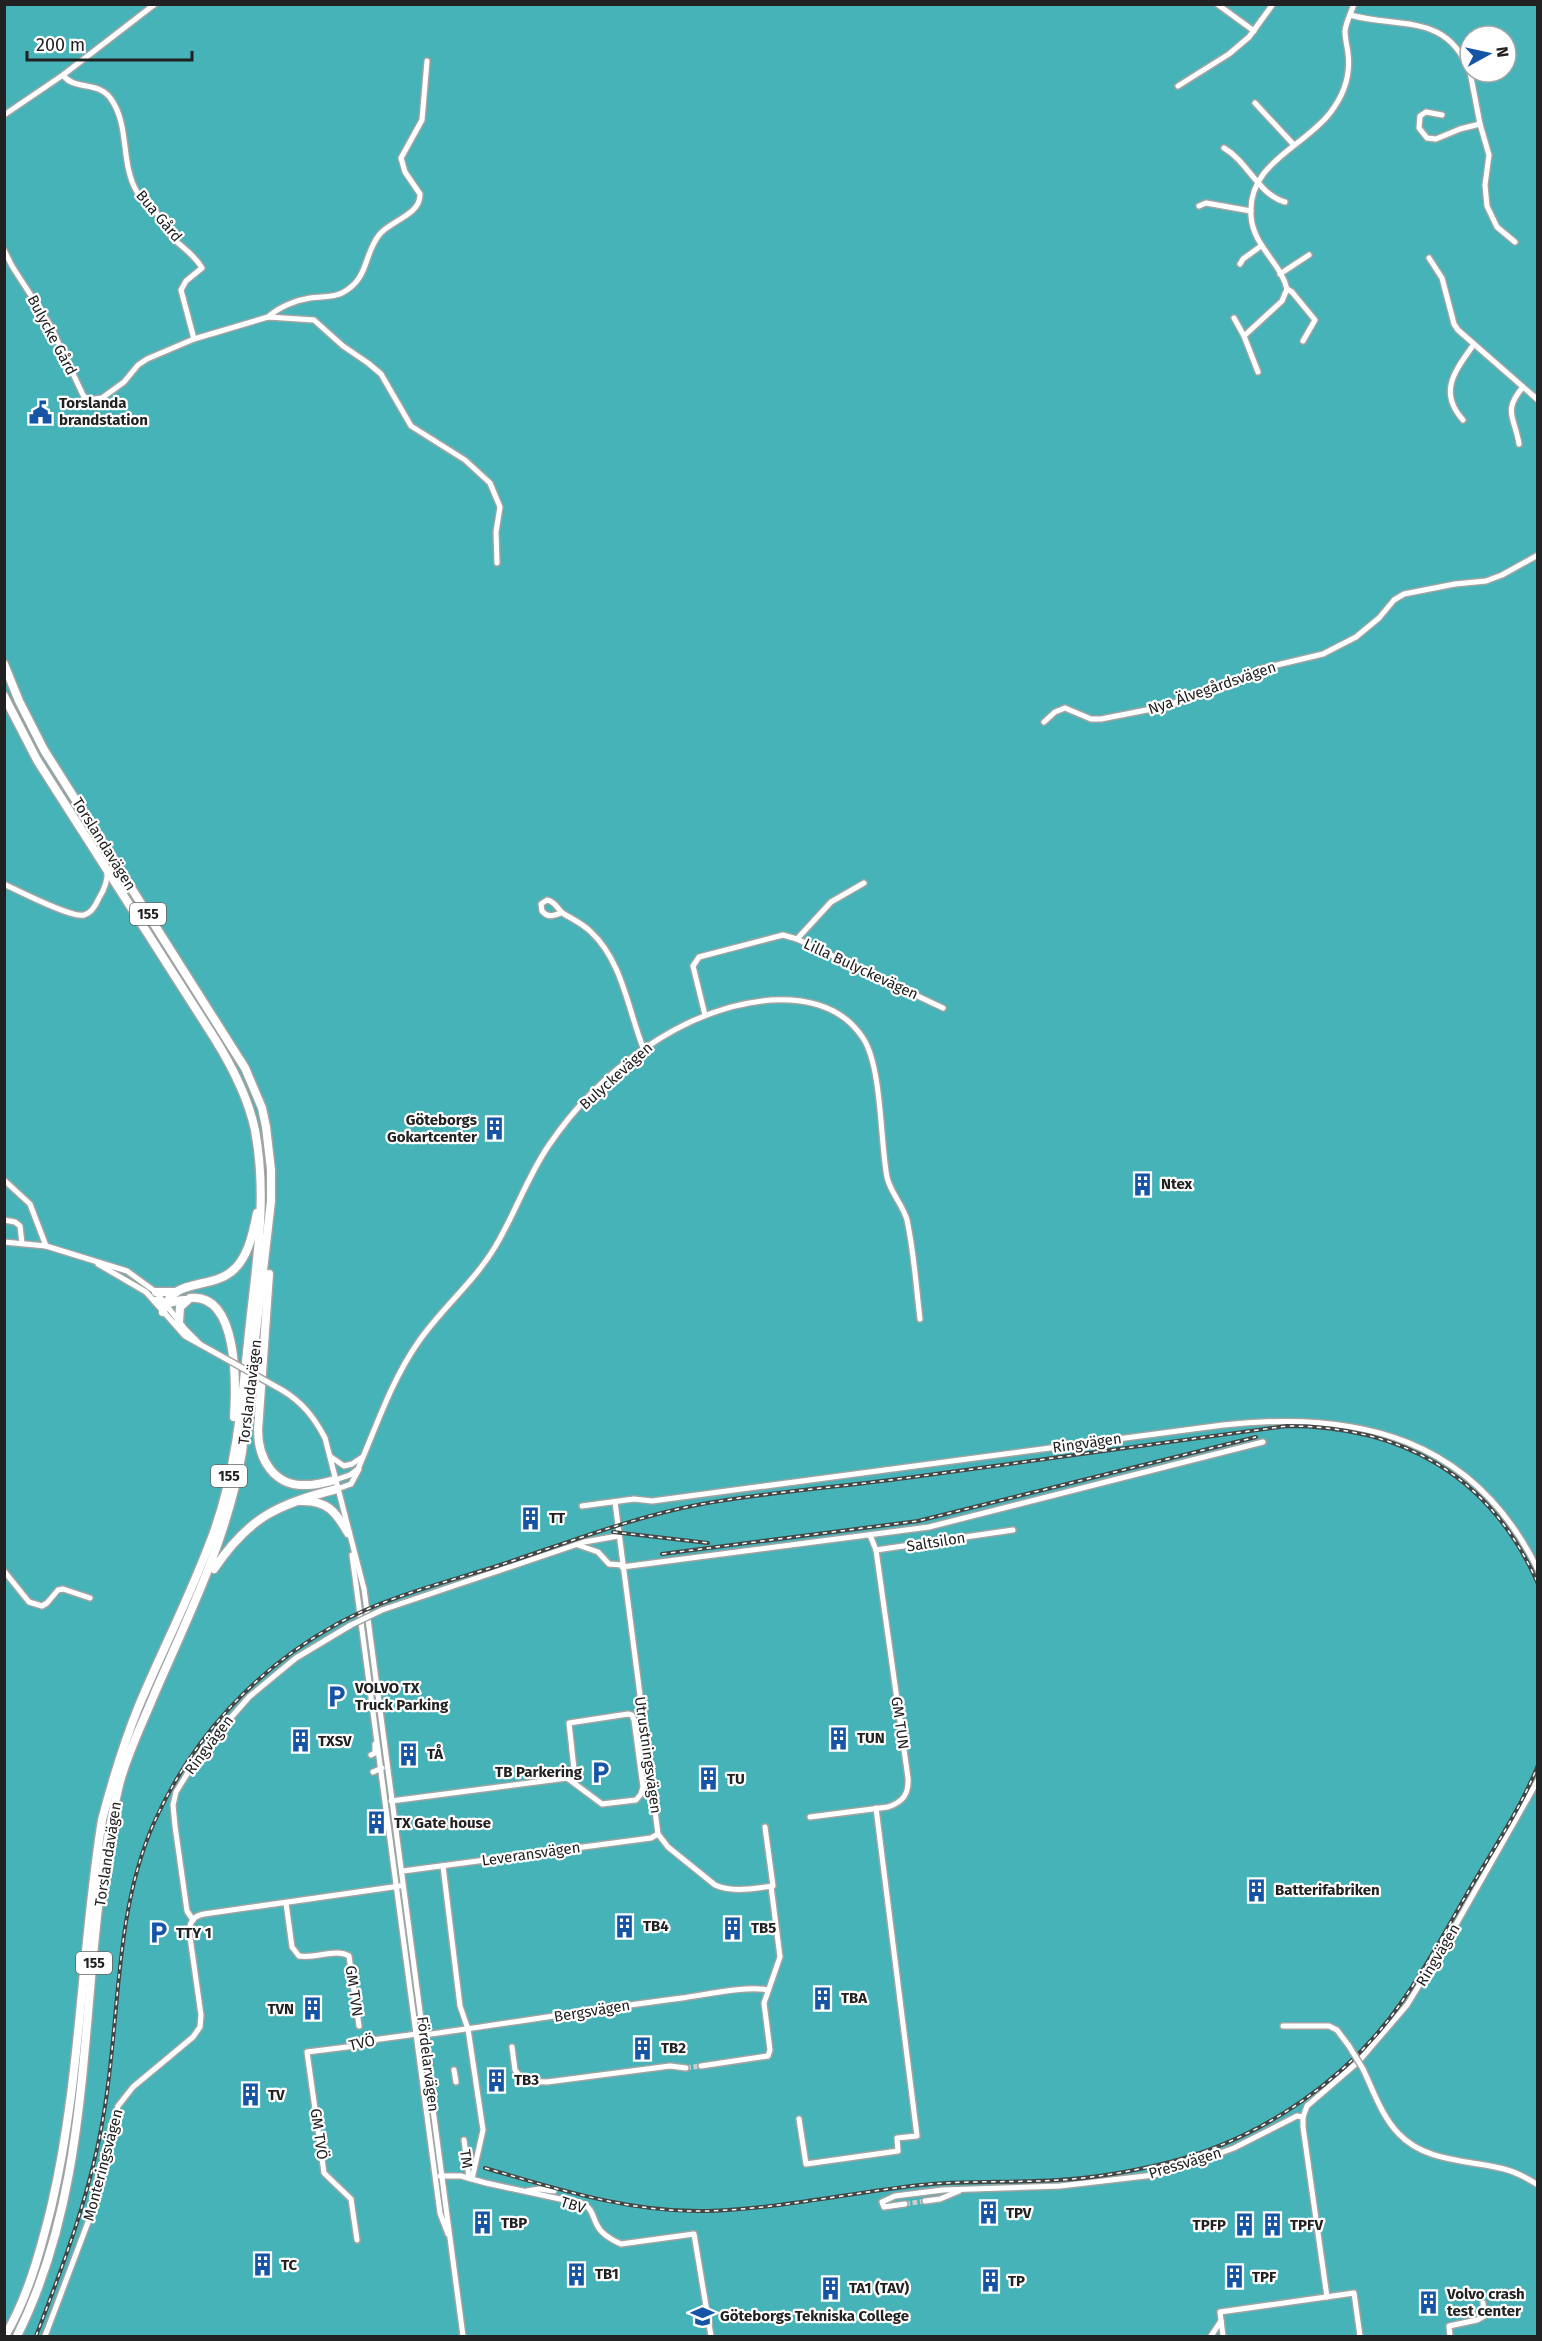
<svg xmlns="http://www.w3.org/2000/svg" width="1542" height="2341" font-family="'Fira Sans',sans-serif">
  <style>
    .water { fill: #46b3b8; fill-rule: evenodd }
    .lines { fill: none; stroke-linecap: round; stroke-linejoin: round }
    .minor-tunnel { stroke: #cacdcb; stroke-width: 5; stroke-dasharray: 5 2.5; stroke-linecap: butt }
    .minor-casing { stroke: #a0a4a2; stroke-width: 8 }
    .primary-casing { stroke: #a0a4a2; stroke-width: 11 }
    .minor { stroke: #fff; stroke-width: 5 }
    .primary { stroke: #fff; stroke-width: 8 }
    .rail-casing { stroke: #444645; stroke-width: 4 }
    .rail { stroke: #fff; stroke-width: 1.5; stroke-dasharray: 4.5; stroke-linecap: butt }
    .minor-bridge-casing { stroke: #a0a4a2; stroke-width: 8; stroke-linecap: butt }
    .minor-bridge { stroke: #fff; stroke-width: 5 }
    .labels { text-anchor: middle; stroke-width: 4.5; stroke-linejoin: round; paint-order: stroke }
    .shield { fill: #fff; stroke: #636463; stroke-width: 1.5 }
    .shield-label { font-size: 14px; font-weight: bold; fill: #202120 }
    .street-label { font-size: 15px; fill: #202120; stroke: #fff }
    .poi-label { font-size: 15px; font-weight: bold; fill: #202120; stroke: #fff; text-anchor: start }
  </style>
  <rect width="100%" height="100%" fill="#f4f8f6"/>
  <path class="water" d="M5,5h1532v2331h-1532zM1470,36h36v36h-36z"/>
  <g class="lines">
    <g class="minor-tunnel">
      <path d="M686,2068l15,-2"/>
      <path d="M905,2204l20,-3"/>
    </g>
    <defs>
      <g id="minor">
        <path d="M1217,4l37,27"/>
        <path d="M1350,15c51,14 96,-3 120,57"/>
        <path d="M1470,72l10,52 9,31 -4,30 2,21 10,21 18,15"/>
        <path d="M63,75c11,16 35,5 48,24 19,27 9,64 26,93 5,8 13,13 19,20 7,10 11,22 21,30 10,9 18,14 25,26l-16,13 -5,9 13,49"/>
        <path d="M1178,86l51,-32 20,-17 24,-33"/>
        <path d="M1255,103l39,42"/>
        <path d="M4,115l59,-40 92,-71"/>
        <path d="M1442,115l-16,-3 -6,4 -1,12 8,10 9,1 24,-10 20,-5"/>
        <path d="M1224,148c23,13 35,47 61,54"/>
        <path d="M1199,206l7,-3 45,8"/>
        <path d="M4,250l8,16 38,59 33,70 5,5 14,-2 22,-16 14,-17 9,-6 47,-20 74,-22 46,3 29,26 25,17 13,11 30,52 54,34 25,23 10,24 -4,25 1,31"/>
        <path d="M1429,258l13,20 12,46 4,6 80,70"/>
        <path d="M1240,264l3,-5 18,-13"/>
        <path d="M1280,274l29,-19"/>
        <path d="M1287,289l5,3 23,28 -12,21"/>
        <path d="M268,317c11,-10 28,-17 42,-19 11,-2 22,0 32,-5 27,-14 21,-37 37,-58 10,-14 42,-20 41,-41l-15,-22 -4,-14 21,-38 5,-59"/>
        <path d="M1234,318l10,18 14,36"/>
        <path d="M1244,336l38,-35 5,-12c-6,-26 -34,-43 -36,-73 -4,-53 52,-68 79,-103 14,-18 21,-37 18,-60 -1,-7 -3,-15 -3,-22 1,-9 6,-18 9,-27"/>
        <path d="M1463,420c-26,-29 -7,-50 11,-76"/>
        <path d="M1519,444c-4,-26 -17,-33 4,-57"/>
        <path d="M1044,722l11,-10 10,-4 26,11h10l61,-12 68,-22 30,-16 63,-15 33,-17 23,-19 15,-18 10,-6 51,-10 31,-3 16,-6 36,-20"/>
        <path d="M4,884c15,7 67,34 80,31 8,-2 12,-10 15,-17 5,-8 9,-17 8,-27"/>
        <path d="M561,913c-8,3 -13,5 -19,-2l-1,-7 6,-4c10,2 10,10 17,14 10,6 19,10 27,18 32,30 37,79 53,118"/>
        <path d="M797,939l34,-37 33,-19"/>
        <path d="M705,1015l-12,-49 6,-9 84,-22 14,4 146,69"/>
        <path d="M4,1180l26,24 16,42"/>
        <path d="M4,1220l11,2 5,4 2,17"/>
        <path d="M4,1242l42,4 81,25 29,21 29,37 15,15"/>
        <path d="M98,1264l48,28 39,44 27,15"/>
        <path d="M282,1390c20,12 32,27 43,48l39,151 99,747"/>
        <path d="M331,1457l13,9 8,-2 9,-6"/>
        <path d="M335,1480l15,-5 8,-6c19,-44 33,-88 61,-128 23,-33 55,-59 76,-94 20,-33 32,-70 54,-102 49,-72 133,-138 222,-145 36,-2 71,6 92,38 19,29 17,102 24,139 3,15 16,28 20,43 7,32 9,66 13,99"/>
        <path d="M337,1489l14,-5 8,-15"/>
        <path d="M615,1502l43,332 10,13 47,38c17,8 40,3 58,1l-8,-59"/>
        <path d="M582,1506l52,-7 18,2 571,-76c136,-15 251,13 315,145"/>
        <path d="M870,1535l6,15 137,-20"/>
        <path d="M578,1545l20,7 11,12 13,1"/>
        <path d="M352,1555l88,658 8,21"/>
        <path d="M622,1567l307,-40 334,-85"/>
        <path d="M4,1571l25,31 13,4 5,-3 11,-13 5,-1 27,9"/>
        <path d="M382,1610l202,-68 34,-6"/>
        <path d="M371,1755l4,-2v-9"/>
        <path d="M373,1772l9,-4"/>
        <path d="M391,1801l176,-23 7,-9 -5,-46 59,-9 4,1 2,5 9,67 -2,7 -5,6 -34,4 -35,-26"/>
        <path d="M810,1817l78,-10c15,-5 21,-13 20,-29l-32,-228"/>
        <path d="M443,1866l17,140 8,23 15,101 -11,49"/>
        <path d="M403,1871l248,-33 7,-4"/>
        <path d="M286,1903l6,44 7,9c16,3 37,-8 50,0l10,70"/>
        <path d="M193,1920l-6,-9 -12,-85 -2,-21 3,-13 24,-39 49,-56 47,-39 55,-33"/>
        <path d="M1283,2026h46l8,4 12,16"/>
        <path d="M512,2047l3,23 9,11 23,1 123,-16 16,2"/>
        <path d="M701,2066l67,-10 2,-6 -6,-47 16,-46 -9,-71"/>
        <path d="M1363,2069c10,21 19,48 36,65 26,28 70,26 105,35 12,3 23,9 34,16"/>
        <path d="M454,2070l2,12"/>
        <path d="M799,2119l7,45 92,-13 -1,-13 20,-2 -41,-328"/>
        <path d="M464,2140l5,38"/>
        <path d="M440,2176h21l25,7 97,21c10,5 9,12 14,21 4,9 15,15 24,19l73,-10 17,102"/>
        <path d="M527,2191l12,-2 15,2"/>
        <path d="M925,2201l15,-2 19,-8"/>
        <path d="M905,2204l-21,3 -2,-5 13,-6 48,-6 117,-4 94,-11 50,-16 30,-11 63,-32 6,1"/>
        <path d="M357,2240l-6,-41 -27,-26 -17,-121 56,-7 2,-4 52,-7 7,1c86,-12 172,-26 258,-37 22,-3 66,-13 86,-8"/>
        <path d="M1327,2297l-24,-170v-10l4,-11 51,-44 49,-57 47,-77 84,-148"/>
        <path d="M45,2336l48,-127 25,-103 15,-19 60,-50 7,-10 1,-12 -12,-85c2,-10 5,-14 15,-16l196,-28"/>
        <path d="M1211,2336l10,-15"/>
        <path d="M1223,2336l-3,-24 134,-19 6,43"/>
        <path d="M1450,2336l-1,-10 28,-6 7,-4 -1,-13"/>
      </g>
      <g id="primary">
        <path d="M4,664l15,37 25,49 201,318 17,40 4,19 5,43v31l-29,251c-15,88 -53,162 -88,243 -12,29 -27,59 -35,90 -45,182 -16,380 -102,551"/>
        <path d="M4,696l33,64 178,279c18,29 33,58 40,91 13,68 1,135 -6,203 -7,66 -12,134 -34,196 -22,62 -52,119 -77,179 -15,37 -26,74 -36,112 -21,129 -21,261 -51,388 -11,44 -23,89 -46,128"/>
        <path d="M269,1274l-11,156c0,29 16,57 49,55 10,0 19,-3 28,-5"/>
        <path d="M156,1292h20"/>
        <path d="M156,1301c16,6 17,-2 30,-1"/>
        <path d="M163,1312c9,-35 45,-22 68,-40 17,-13 22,-39 26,-59"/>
        <path d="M179,1322l1,-15 10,-9c49,-5 46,88 44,119"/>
        <path d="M301,1501c26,-1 35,11 47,32"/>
        <path d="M214,1569c35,-52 64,-65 123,-80"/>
      </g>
    </defs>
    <use href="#minor" class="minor-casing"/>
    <use href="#primary" class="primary-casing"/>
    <use href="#minor" class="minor"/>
    <use href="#primary" class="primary"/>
    <defs>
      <g id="rail">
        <path d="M613,1532l95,11"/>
        <path d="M662,1554l256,-33 338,-84"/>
        <path d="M485,2168c72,21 146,45 222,43 71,-2 142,-18 213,-26 46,-5 92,-2 138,-5 37,-2 76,-9 112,-18 93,-24 179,-83 233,-162 24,-34 44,-72 65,-108 24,-41 52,-82 70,-127"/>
        <path d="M36,2336c29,-75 57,-150 69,-230 15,-94 10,-193 48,-281 38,-86 102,-156 184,-201 49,-27 106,-41 160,-58 67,-22 135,-49 205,-62 67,-12 136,-17 204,-26 127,-17 254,-35 381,-52 115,0 204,50 251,158"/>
      </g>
    </defs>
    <use href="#rail" class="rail-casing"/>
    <use href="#rail" class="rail"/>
    <defs>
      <g id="minor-bridge">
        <path d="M212,1351l70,39"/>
        <path d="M351,1625l31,-15"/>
        <path d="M1349,2046l14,23"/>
      </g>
    </defs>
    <use href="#minor-bridge" class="minor-bridge-casing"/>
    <use href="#minor-bridge" class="minor-bridge"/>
  </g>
  <defs>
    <symbol id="civic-bare" viewBox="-9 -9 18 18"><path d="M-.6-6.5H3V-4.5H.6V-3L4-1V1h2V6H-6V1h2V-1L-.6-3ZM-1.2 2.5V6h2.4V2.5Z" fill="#1655a5" stroke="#fff" stroke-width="2.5" paint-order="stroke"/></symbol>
    <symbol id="building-bare" viewBox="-9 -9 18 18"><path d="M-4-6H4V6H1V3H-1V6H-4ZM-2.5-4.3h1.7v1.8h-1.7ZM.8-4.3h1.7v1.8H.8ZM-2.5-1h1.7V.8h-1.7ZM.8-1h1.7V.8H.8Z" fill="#1655a5" stroke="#fff" stroke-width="2.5" paint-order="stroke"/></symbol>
    <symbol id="parking-bare" viewBox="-9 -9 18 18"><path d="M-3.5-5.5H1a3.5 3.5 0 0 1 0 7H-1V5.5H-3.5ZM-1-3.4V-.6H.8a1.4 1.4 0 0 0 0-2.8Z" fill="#1655a5" stroke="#fff" stroke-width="2.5" paint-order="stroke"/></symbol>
    <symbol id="school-bare" viewBox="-9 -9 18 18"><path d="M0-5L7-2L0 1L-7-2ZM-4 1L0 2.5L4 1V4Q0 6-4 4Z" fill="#1655a5" stroke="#fff" stroke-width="2.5" paint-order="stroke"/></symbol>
  </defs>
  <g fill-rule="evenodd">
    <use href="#civic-bare" x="24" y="396" width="33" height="33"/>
    <use href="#building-bare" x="478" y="1112" width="33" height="33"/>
    <use href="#building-bare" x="1126" y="1168" width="33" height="33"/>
    <use href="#building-bare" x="514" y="1502" width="33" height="33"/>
    <use href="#parking-bare" x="320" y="1680" width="33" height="33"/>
    <use href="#building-bare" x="822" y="1722" width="33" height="33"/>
    <use href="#building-bare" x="284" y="1724" width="33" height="33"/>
    <use href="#building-bare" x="392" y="1738" width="33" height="33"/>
    <use href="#parking-bare" x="584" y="1756" width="33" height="33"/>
    <use href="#building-bare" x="692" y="1762" width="33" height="33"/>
    <use href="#building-bare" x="360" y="1806" width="33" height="33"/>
    <use href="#building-bare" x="1240" y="1874" width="33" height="33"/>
    <use href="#building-bare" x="608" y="1910" width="33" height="33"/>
    <use href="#building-bare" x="716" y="1912" width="33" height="33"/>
    <use href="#parking-bare" x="142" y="1916" width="33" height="33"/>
    <use href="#building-bare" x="806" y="1982" width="33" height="33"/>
    <use href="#building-bare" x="296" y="1992" width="33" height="33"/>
    <use href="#building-bare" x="626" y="2032" width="33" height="33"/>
    <use href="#building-bare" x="480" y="2064" width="33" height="33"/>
    <use href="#building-bare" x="234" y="2078" width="33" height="33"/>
    <use href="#building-bare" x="972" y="2196" width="33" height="33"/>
    <use href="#building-bare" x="466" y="2206" width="33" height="33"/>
    <use href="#building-bare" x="1228" y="2208" width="33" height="33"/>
    <use href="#building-bare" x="1256" y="2208" width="33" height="33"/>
    <use href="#building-bare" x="246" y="2248" width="33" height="33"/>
    <use href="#building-bare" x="560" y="2258" width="33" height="33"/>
    <use href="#building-bare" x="1218" y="2260" width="33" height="33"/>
    <use href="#building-bare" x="974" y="2264" width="33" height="33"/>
    <use href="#building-bare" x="814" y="2272" width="33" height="33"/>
    <use href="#building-bare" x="1412" y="2286" width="33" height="33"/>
    <use href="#school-bare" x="686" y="2300" width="33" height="33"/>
  </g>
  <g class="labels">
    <g class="shield">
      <rect x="130" y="903" width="36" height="22" rx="4.5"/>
      <rect x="211" y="1465" width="36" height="22" rx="4.5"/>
      <rect x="76" y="1952" width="36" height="22" rx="4.5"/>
    </g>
    <g class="shield-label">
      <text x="148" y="919">155</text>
      <text x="229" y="1481">155</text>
      <text x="94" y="1968">155</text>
    </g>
    <g class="street-label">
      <text transform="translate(159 216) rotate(50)" y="5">Bua Gård</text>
      <text transform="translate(52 335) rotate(62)" y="5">Bulycke Gård</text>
      <text transform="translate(1212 688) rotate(-19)" y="5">Nya Älvegårdsvägen</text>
      <text transform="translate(104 844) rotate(58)" y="5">Torslandavägen</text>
      <text transform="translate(861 969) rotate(25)" y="5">Lilla Bulyckevägen</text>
      <text transform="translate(616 1076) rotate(-42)" y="5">Bulyckevägen</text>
      <text transform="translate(250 1392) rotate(-83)" y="5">Torslandavägen</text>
      <text transform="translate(1087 1443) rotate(-8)" y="5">Ringvägen</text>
      <text transform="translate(936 1542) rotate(-9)" y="5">Saltsilon</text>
      <text transform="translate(900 1723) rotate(82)" y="5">GM TUN</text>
      <text transform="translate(209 1745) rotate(-53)" y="5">Ringvägen</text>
      <text transform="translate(648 1755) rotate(82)" y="5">Utrustningsvägen</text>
      <text transform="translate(108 1854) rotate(-81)" y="5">Torslandavägen</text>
      <text transform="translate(531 1854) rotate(-8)" y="5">Leveransvägen</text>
      <text transform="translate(1438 1955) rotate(-59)" y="5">Ringvägen</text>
      <text transform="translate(354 1991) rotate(82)" y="5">GM TVN</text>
      <text transform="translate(592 2011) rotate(-9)" y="5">Bergsvägen</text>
      <text transform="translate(362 2043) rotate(-13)" y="5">TVÖ</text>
      <text transform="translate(428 2064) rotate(83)" y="5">Fördelarvägen</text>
      <text transform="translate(319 2134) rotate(82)" y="5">GM TVÖ</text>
      <text transform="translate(466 2159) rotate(82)" y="5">TM</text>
      <text transform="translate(1185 2163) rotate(-17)" y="5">Pressvägen</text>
      <text transform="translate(103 2165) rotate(-75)" y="5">Monteringsvägen</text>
      <text transform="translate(573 2205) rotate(18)" y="5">TBV</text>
    </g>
    <g class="poi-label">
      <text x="59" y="408">Torslanda<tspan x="59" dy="17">brandstation</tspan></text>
      <text x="477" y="1125" text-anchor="end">Göteborgs<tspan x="477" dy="17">Gokartcenter</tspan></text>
      <text x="1161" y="1189">Ntex</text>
      <text x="549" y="1523">TT</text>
      <text x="355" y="1693">VOLVO TX<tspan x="355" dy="17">Truck Parking</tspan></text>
      <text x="857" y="1743">TUN</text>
      <text x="318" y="1746">TXSV</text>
      <text x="427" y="1759">TÅ</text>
      <text x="582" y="1777" text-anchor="end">TB Parkering</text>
      <text x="727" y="1784">TU</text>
      <text x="394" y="1828">TX Gate house</text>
      <text x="1275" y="1895">Batterifabriken</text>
      <text x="643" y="1931">TB4</text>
      <text x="751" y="1933">TB5</text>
      <text x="176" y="1938">TTY 1</text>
      <text x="841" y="2003">TBA</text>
      <text x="294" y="2014" text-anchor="end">TVN</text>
      <text x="661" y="2053">TB2</text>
      <text x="514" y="2085">TB3</text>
      <text x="268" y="2100">TV</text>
      <text x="1006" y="2218">TPV</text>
      <text x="501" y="2228">TBP</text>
      <text x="1226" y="2230" text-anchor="end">TPFP</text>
      <text x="1290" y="2230">TPFV</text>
      <text x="281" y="2270">TC</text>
      <text x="595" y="2279">TB1</text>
      <text x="1252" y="2282">TPF</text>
      <text x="1008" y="2286">TP</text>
      <text x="849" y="2293">TA1 (TAV)</text>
      <text x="1447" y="2299">Volvo crash<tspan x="1447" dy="17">test center</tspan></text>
      <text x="720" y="2321">Göteborgs Tekniska College</text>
    </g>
  </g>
  <rect width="1542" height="2341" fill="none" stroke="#202120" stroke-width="12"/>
  <g transform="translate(1488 54) rotate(82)"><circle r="28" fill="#ffffff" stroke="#a6a6a6" stroke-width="1.5"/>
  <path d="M0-4.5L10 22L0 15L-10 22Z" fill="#1655a5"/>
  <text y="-9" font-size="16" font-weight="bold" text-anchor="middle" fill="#202120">N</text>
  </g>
  <path d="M27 51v9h165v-9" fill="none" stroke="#202120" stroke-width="3"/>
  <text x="36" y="51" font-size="18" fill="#202120" stroke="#ffffff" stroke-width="4.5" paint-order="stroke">200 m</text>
</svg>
